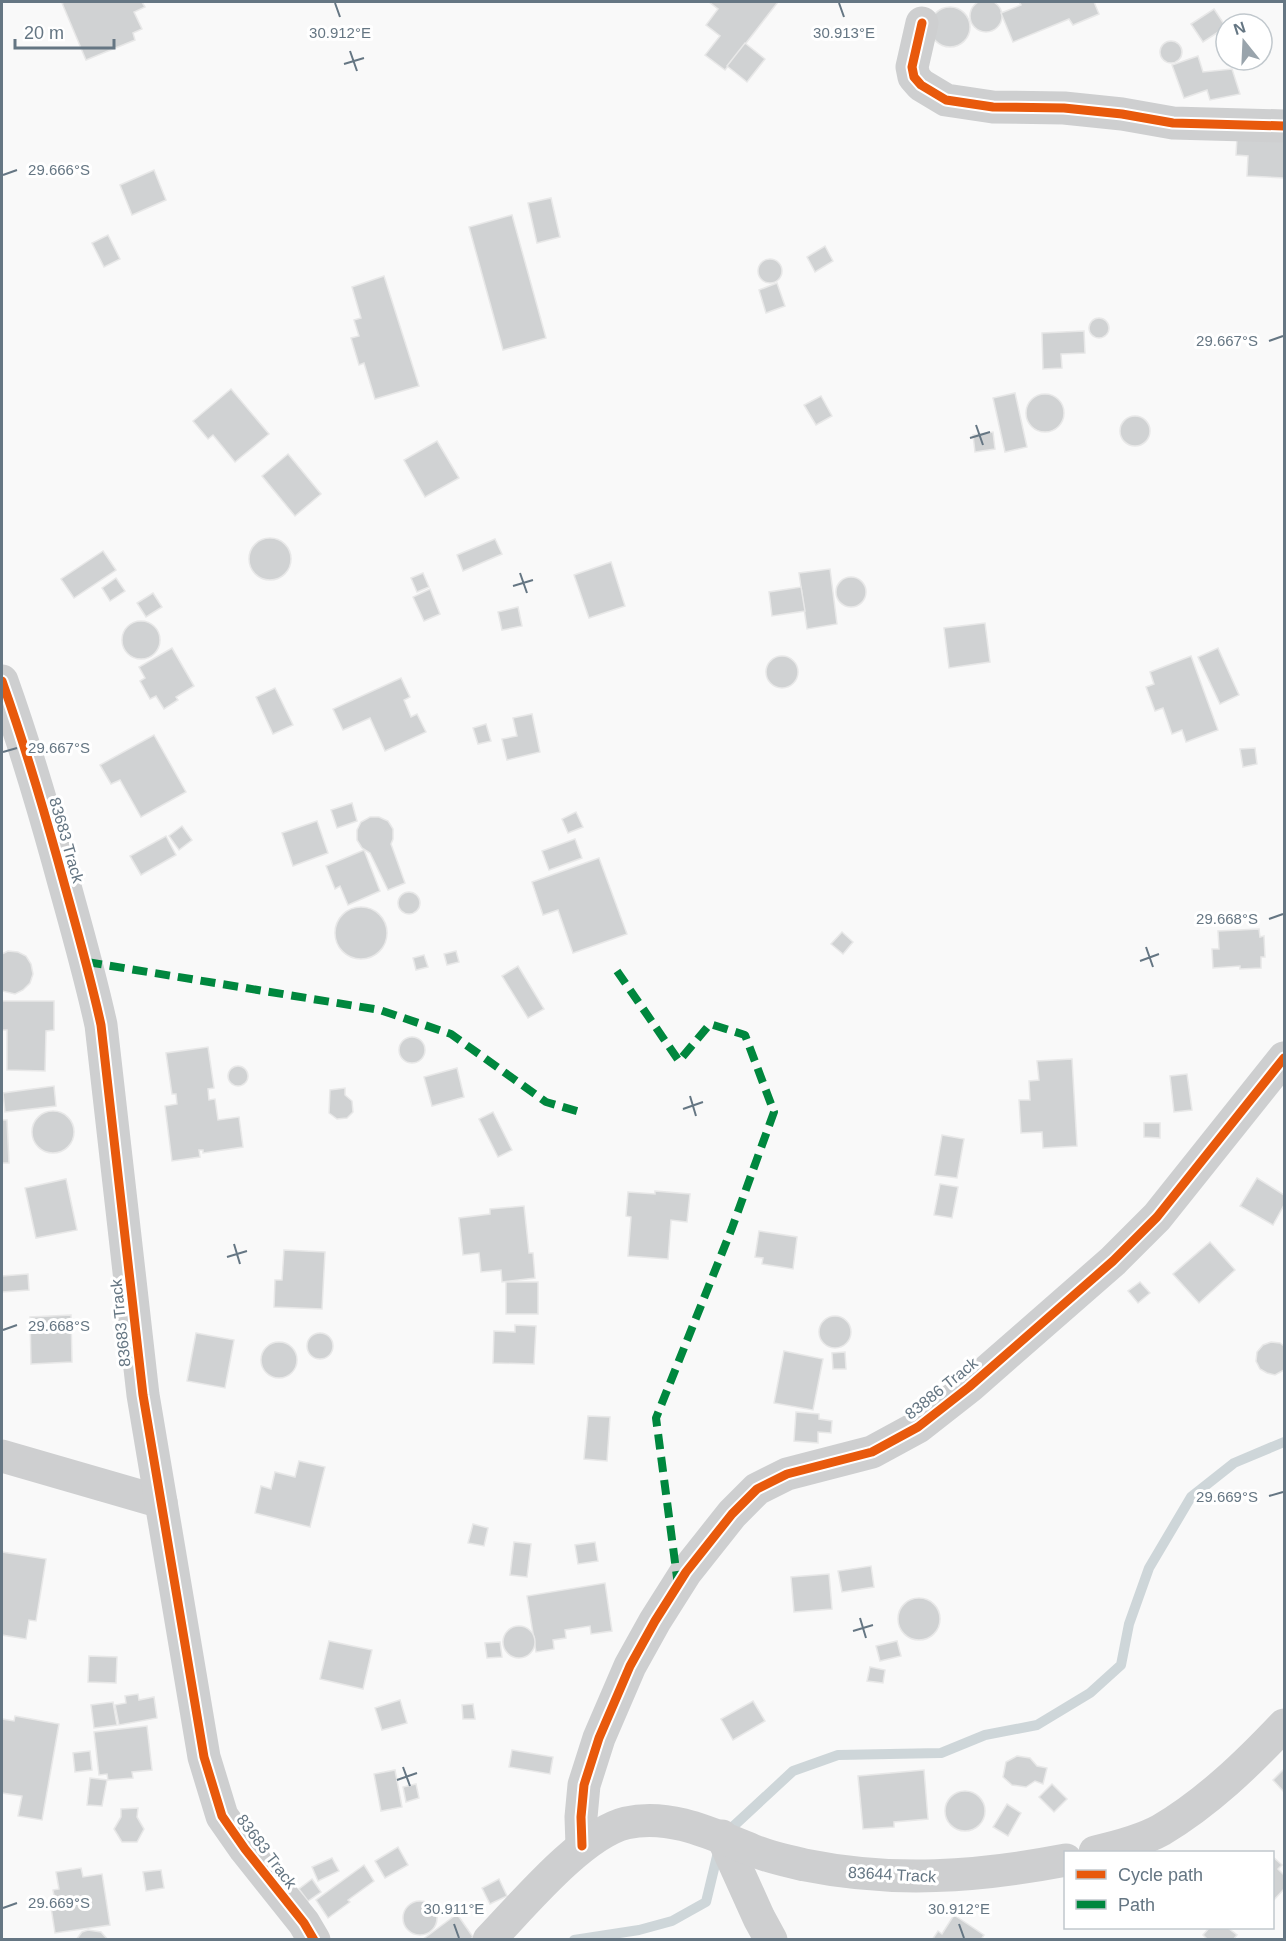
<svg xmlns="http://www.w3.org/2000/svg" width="1286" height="1941" font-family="Arial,sans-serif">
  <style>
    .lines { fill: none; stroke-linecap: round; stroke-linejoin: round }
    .stream { stroke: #ced6d9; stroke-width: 10 }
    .building { fill: #d0d2d3; stroke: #e8e8e8; stroke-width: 1.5 }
    .minor { stroke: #cecfd0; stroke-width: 33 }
    .tertiary { stroke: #cecfd0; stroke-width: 33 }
    .quiet { stroke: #00873e; stroke-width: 8; stroke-dasharray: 15 8; stroke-linecap: butt }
    .cycleway-casing { stroke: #fff; stroke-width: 13 }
    .cycleway { stroke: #e8590c; stroke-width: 9 }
    .ticks { fill: none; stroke: #657683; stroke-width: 2 }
    .labels { text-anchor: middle; stroke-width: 6; stroke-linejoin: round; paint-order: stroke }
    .street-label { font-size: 16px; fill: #657683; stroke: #fff }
    .ticks-label { font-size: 15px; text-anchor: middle; fill: #657683; stroke: #fff; stroke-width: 6; stroke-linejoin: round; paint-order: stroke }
  </style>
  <rect width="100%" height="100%" fill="#f9f9f9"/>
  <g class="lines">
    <g class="stream">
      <path d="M725,1834l68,-63 45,-16 103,-2 44,-18 52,-10 53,-32 31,-28 8,-41 20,-56 42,-71 43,-34 50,-21"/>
      <path d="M574,1940l65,-10 33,-9 34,-19 13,-54"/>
    </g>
  </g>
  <g class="building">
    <circle cx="986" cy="16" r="16"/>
    <path d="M65,2h77l3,5 -11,5 8,17 -9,4 2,7 -49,20 -24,-57z"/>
    <path d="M709,2h69l-53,68 -20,-15 15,-19 -14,-11 12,-16z"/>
    <path d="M1019,2h75l5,12 -26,11 -4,-6 -56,23 -12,-29 20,-8z"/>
    <circle cx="950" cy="27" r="20"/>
    <path d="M1214,9l12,18 -23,15 -12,-18z"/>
    <circle cx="1171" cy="52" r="11"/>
    <path d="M745,43l20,16 -18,23 -20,-16z"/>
    <path d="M1198,56l5,16 29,-3 8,25 -30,6 -3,-10 -23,8 -12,-33z"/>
    <path d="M1237,137l47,3v38l-37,-2 1,-20 -12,-1z"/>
    <path d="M154,170l12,30 -34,15 -12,-30z"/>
    <path d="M551,198l9,39 -23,6 -9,-40z"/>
    <path d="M512,215l34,123 -43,12 -34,-123z"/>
    <path d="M108,235l12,24 -16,8 -12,-24z"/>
    <path d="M825,246l8,15 -18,11 -8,-15z"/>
    <circle cx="770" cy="271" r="12"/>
    <path d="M384,276l35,110 -44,13 -11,-36 -5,2 -8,-27 8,-2 -5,-16 7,-2 -9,-31z"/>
    <path d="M777,283l8,23 -19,7 -7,-23z"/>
    <circle cx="1099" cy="328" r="10"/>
    <path d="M1084,331l1,22 -24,1 1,14 -19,1 -1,-36z"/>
    <path d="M231,389l38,45 -34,28 -22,-27 -5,4 -15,-18z"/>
    <path d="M1015,393l12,54 -22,5 -12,-54z"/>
    <circle cx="1045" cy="413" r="19"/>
    <path d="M821,396l11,20 -16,9 -12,-20z"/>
    <circle cx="1135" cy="431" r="15"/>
    <path d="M993,432l2,17 -20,3 -2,-17z"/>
    <path d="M437,441l22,37 -34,19 -21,-37z"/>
    <path d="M288,454l33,40 -26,22 -33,-40z"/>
    <circle cx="270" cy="559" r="21"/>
    <path d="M495,539l7,15 -39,17 -6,-16z"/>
    <path d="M103,551l13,19 -42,28 -13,-19z"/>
    <path d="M611,562l14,44 -36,12 -15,-43z"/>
    <path d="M830,569l7,55 -30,5 -8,-56z"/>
    <path d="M423,573l6,14 -12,5 -6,-14z"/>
    <circle cx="851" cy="592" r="15"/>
    <path d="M116,578l9,13 -15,10 -8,-13z"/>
    <path d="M801,587l4,24 -33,5 -3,-24z"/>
    <path d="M430,589l10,25 -16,7 -11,-24z"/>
    <path d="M153,593l9,14 -16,10 -9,-14z"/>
    <path d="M518,607l4,19 -20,4 -4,-18z"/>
    <circle cx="141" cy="640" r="19"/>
    <path d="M985,623l5,39 -41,6 -5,-40z"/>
    <path d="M172,648l22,38 -18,11 2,3 -14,9 -8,-13 -6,3 -10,-18 5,-3 -6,-11z"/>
    <path d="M1218,648l21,47 -19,9 -22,-47z"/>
    <circle cx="782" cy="672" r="16"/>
    <path d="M1191,656l27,74 -32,12 -4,-12 -10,4 -9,-26 -8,3 -9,-24 8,-3 -4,-12z"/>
    <path d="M401,678l9,19 -6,3 7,17 6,-3 9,18 -41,19 -15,-33 -27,12 -10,-21z"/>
    <path d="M275,688l18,37 -20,9 -17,-37z"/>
    <path d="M532,714l8,38 -33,8 -5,-21 15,-3 -4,-18z"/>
    <path d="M486,724l5,17 -13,3 -5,-16z"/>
    <path d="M154,735l32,57 -45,25 -21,-37 -9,4 -11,-19z"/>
    <path d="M1255,748l2,16 -14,3 -3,-18z"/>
    <path d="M352,803l5,18 -20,7 -6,-18z"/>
    <path d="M576,812l7,15 -15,6 -6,-14z"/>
    <path d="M370,817h9l9,4 5,8v10l-2,5 14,39 -17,7 -18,-37 -8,-5 -5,-8v-10l4,-8z"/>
    <path d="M317,821l11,32 -35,13 -11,-33z"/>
    <path d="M182,826l10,14 -13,10 -10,-14z"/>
    <path d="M166,836l10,19 -35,20 -11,-19z"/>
    <path d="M575,839l7,19 -33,12 -7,-19z"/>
    <path d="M364,850l16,41 -32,14 -8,-19 -5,3 -9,-23z"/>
    <path d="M599,858l28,76 -54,19 -15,-43 -15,5 -11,-33z"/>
    <circle cx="409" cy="903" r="11"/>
    <circle cx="361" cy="933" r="26"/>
    <path d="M1259,929l1,8 4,-1 1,21h-4v11l-21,1v-3l-27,2 -1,-19h7l-1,-18z"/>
    <path d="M842,932l11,10 -10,12 -12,-10z"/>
    <path d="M8,951l10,1 8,4 5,8 2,10 -3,9 -7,7 -8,4 -13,-3v-37z"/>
    <path d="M456,951l3,11 -12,3 -3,-11z"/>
    <path d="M424,955l4,12 -12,3 -3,-12z"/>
    <path d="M518,966l26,43 -16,9 -26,-42z"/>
    <path d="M2,1001h52v29l-8,1 -1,40 -38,-1v-40h-5z"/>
    <circle cx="412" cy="1050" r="13"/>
    <path d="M208,1047l6,41 -6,1 1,11 6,-1 3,21 21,-3 4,30 -40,6v-3h-4l1,7 -28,4 -7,-55 12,-2 -1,-10h-4l-6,-41z"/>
    <path d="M1072,1059l5,87 -34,2 -1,-16 -21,1 -2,-33h11l-1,-19 10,-1 -2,-19z"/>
    <circle cx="238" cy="1076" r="10"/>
    <path d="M457,1068l7,29 -32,9 -8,-29z"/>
    <path d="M1187,1074l5,36 -18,2 -4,-36z"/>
    <path d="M54,1086l2,20 -51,6 -2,-19z"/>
    <path d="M345,1088v7l7,6 1,11 -6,6 -10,1 -8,-6 1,-23z"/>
    <circle cx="53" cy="1132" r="21"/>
    <path d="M493,1112l19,38 -14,7 -19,-38z"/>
    <path d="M2,1120h5l2,43h-7z"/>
    <path d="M1144,1123h16v15l-16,-1z"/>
    <path d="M942,1135l22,4 -7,39 -22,-3z"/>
    <path d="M1257,1178l27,17v10l-11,20 -33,-19z"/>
    <path d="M66,1179l11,51 -41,8 -11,-50z"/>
    <path d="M940,1184l18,3 -6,31 -18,-3z"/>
    <path d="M655,1191l35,3 -3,28 -16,-2 -3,39 -40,-3 3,-39 -5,-1 2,-24 27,2z"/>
    <path d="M524,1206l5,47h4l2,25 -33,4 -1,-12 -20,2 -2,-19 -16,2 -4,-37 31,-4v-5z"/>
    <path d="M759,1231l38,6 -4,32 -31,-5 1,-6 -8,-1z"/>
    <path d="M1210,1242l25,28 -36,33 -26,-29z"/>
    <path d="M284,1250l41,2 -3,57 -48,-2 1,-27h7z"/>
    <path d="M28,1274l1,16 -27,2v-16z"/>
    <rect x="506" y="1282" width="32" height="32"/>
    <path d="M1140,1282l10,11 -12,10 -10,-12z"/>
    <path d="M71,1315l1,47 -41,2 -1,-47z"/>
    <circle cx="835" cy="1332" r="16"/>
    <path d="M515,1325l21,1 -2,38 -41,-1 1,-32 21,1z"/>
    <path d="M196,1333l38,7 -9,48 -38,-7z"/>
    <circle cx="320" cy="1346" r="13"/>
    <path d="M1271,1342l9,1 4,3v24l-9,5 -8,-2 -7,-4 -4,-8 1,-9 6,-7z"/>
    <circle cx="279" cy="1360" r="18"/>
    <path d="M784,1351l39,8 -10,51 -39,-7z"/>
    <path d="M845,1352l1,17h-13l-1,-16z"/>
    <path d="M796,1412l23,2v5l13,2 -1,12 -13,-1v11l-24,-2z"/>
    <path d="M588,1416l22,1 -3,44 -23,-2z"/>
    <path d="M299,1461l26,6 -15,60 -55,-14 6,-27 10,3 4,-17 20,5z"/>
    <path d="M473,1524l15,4 -4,18 -16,-3z"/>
    <path d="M514,1542l17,2 -4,33 -17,-2z"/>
    <path d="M595,1542l3,19 -20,3 -3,-19z"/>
    <path d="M2,1552l44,7 -10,62 -7,-1 -3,19 -24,-4z"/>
    <path d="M871,1566l3,21 -32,5 -4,-21z"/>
    <path d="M829,1574l3,35 -38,3 -3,-35z"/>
    <path d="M605,1583l7,48 -21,3 -1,-8 -25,4 1,8 -13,2 1,9 -18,3 -9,-56z"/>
    <circle cx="919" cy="1619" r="21"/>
    <circle cx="519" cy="1642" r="16"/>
    <path d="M329,1641l43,9 -9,39 -43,-10z"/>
    <path d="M897,1641l4,15 -21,5 -4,-15z"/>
    <path d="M500,1642l2,15 -15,1 -2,-15z"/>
    <path d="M89,1656l28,1 -1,26 -28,-1z"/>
    <path d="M870,1667l15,3 -2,13 -16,-2z"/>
    <path d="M138,1694l1,6 15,-3 3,21 -38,7 -4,-20 11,-2 -1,-7z"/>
    <path d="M400,1700l7,23 -25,7 -7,-22z"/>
    <path d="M753,1701l12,20 -32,19 -12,-21z"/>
    <path d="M113,1702l4,23 -23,3 -3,-23z"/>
    <path d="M473,1704l2,15h-12l-1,-14z"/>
    <path d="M15,1716l44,8 -17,96 -24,-4 4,-20 -20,-3v-74l12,2z"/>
    <path d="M147,1726l5,44 -20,2 1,6 -25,2 -1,-6 -8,1 -5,-43z"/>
    <path d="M512,1750l41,7 -3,17 -41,-7z"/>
    <path d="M90,1751l2,19 -17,2 -2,-19z"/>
    <path d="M1017,1756l13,2 7,8 10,2 -4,16 -8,-3 -9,6 -14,-2 -9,-8 3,-15z"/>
    <path d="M1284,1769v23l-11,-12z"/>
    <path d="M395,1770l7,37 -21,4 -7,-37z"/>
    <path d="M924,1770l4,49 -34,3v5l-31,2 -5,-53z"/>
    <path d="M90,1778l17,2 -5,26 -15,-1z"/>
    <path d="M416,1784l3,14 -13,4 -3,-15z"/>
    <path d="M1052,1784l15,15 -13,13 -15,-15z"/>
    <circle cx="965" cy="1811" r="20"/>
    <path d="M1007,1804l14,9 -13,23 -15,-9z"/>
    <path d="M138,1808l-1,9 7,12 -7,13h-15l-8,-13 7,-12v-8z"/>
    <path d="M398,1847l10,18 -23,13 -10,-17z"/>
    <path d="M1272,1856l10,9 -4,4 6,6v14l-12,13z"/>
    <path d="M332,1858l7,13 -21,10 -6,-14z"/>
    <path d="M364,1865l10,16 -26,19 2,2 -22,16 -12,-18z"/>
    <path d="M81,1868l2,9 19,-3 8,51 -55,8 -4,-26h5l-3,-17 6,-1 -3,-17z"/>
    <path d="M161,1870l3,18 -18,3 -3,-19z"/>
    <path d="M312,1879l9,13 -13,9 -9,-12z"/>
    <path d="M499,1879l8,17 -17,8 -8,-16z"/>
    <circle cx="420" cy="1918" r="17"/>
    <path d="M457,1914l16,23 -4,3h-47z"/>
    <path d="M954,1915l30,20 -3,5h-49l6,-9 4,3z"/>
    <path d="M1209,1928h19l9,7 -4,5h-25l-5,-5z"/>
    <path d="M88,1930l13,2 7,8h-32l6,-8z"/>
  </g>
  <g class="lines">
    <g class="minor">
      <path d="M922,23l-10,44 2,10 7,8 25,15 47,7 71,1 58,6 51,9 111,3"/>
      <path d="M2,1456l159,46"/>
      <path d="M722,1836l37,82 12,22"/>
      <path d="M582,1846l-1,-29 3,-32 15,-47 31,-72 25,-45 31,-49 46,-58 25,-25 30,-15 85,-22 46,-25 51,-40 144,-126 44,-44 127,-159"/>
      <path d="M1095,1852c22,-5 46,-11 66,-22 47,-28 86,-66 123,-105"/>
      <path d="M489,1940c33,-34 92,-106 137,-117 44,-10 86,11 126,27 16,7 35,11 53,15 89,18 172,12 261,-5"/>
    </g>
    <path class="tertiary" d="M2,681c21,59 39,119 56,180 15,55 31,109 43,164l42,370 61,362 18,59 23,33 59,74 10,17"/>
    <g class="quiet">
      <path d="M87,962l293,48 71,24 95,68 34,10"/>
      <path d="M617,971l62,90 31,-37 35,11 29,77 -42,116 -76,190 22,167"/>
    </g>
    <defs>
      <g id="cycleway">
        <path d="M922,23l-10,44 2,10 7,8 25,15 47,7 71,1 58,6 51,9 111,3"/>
        <path d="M2,681c21,59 39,119 56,180 15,55 31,109 43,164l42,370 61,362 18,59 23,33 59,74 10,17"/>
        <path d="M582,1846l-1,-29 3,-32 15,-47 31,-72 25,-45 31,-49 46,-58 25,-25 30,-15 85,-22 46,-25 51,-40 144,-126 44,-44 127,-159"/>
      </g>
    </defs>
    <use href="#cycleway" class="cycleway-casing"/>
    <use href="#cycleway" class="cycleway"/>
  </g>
  <path class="ticks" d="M335,3l5,14M839,3l5,14M350,51l7,20M344,64l20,-6M3,175l14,-5M1269,341l14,-5M976,425l7,20M970,438l20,-6M520,573l7,20M513,586l20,-6M3,752l14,-4M1269,919l14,-5M1146,947l7,20M1140,961l19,-7M690,1096l6,20M683,1109l20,-7M234,1244l6,20M227,1257l20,-6M3,1330l14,-5M1269,1496l14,-4M860,1618l6,20M853,1631l20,-6M403,1767l7,19M397,1780l20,-7M3,1908l14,-5M454,1924l5,14M959,1924l5,14"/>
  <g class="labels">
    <g class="street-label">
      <text transform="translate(67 840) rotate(74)" y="6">83683 Track</text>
      <text transform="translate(120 1323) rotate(-96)" y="6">83683 Track</text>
      <text transform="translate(941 1388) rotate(-39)" y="6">83886 Track</text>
      <text transform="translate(267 1851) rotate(53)" y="6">83683 Track</text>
      <text transform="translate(892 1874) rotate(3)" y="6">83644 Track</text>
    </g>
  </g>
  <g class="ticks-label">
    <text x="340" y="38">30.912°E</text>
    <text x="844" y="38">30.913°E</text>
    <text x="59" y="175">29.666°S</text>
    <text x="1227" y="346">29.667°S</text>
    <text x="59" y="753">29.667°S</text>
    <text x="1227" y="924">29.668°S</text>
    <text x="59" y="1331">29.668°S</text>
    <text x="1227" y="1502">29.669°S</text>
    <text x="59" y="1908">29.669°S</text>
    <text x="454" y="1914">30.911°E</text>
    <text x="959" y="1914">30.912°E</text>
  </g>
  <rect width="1286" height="1941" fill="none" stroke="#657683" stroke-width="6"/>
  <rect x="1064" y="1851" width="210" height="78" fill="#ffffff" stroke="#c1c8cd" stroke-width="1.5"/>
  <rect x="1076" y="1870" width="30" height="9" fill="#e8590c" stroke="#c1c8cd" stroke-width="1.5"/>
  <text x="1118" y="1881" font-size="18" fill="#657683">Cycle path</text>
  <rect x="1076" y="1900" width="30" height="9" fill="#00873e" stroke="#c1c8cd" stroke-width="1.5"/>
  <text x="1118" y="1911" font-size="18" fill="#657683">Path</text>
  <g transform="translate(1244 42) rotate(342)"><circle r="28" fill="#ffffff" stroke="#c1c8cd" stroke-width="1.5"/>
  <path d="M0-4.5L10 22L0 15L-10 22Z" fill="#99a4ac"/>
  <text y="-9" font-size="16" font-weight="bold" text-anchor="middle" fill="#657683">N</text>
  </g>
  <path d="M15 39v9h99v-9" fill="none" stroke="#657683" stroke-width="3"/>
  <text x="24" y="39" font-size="18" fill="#657683" stroke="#ffffff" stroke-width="4.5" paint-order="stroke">20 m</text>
</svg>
